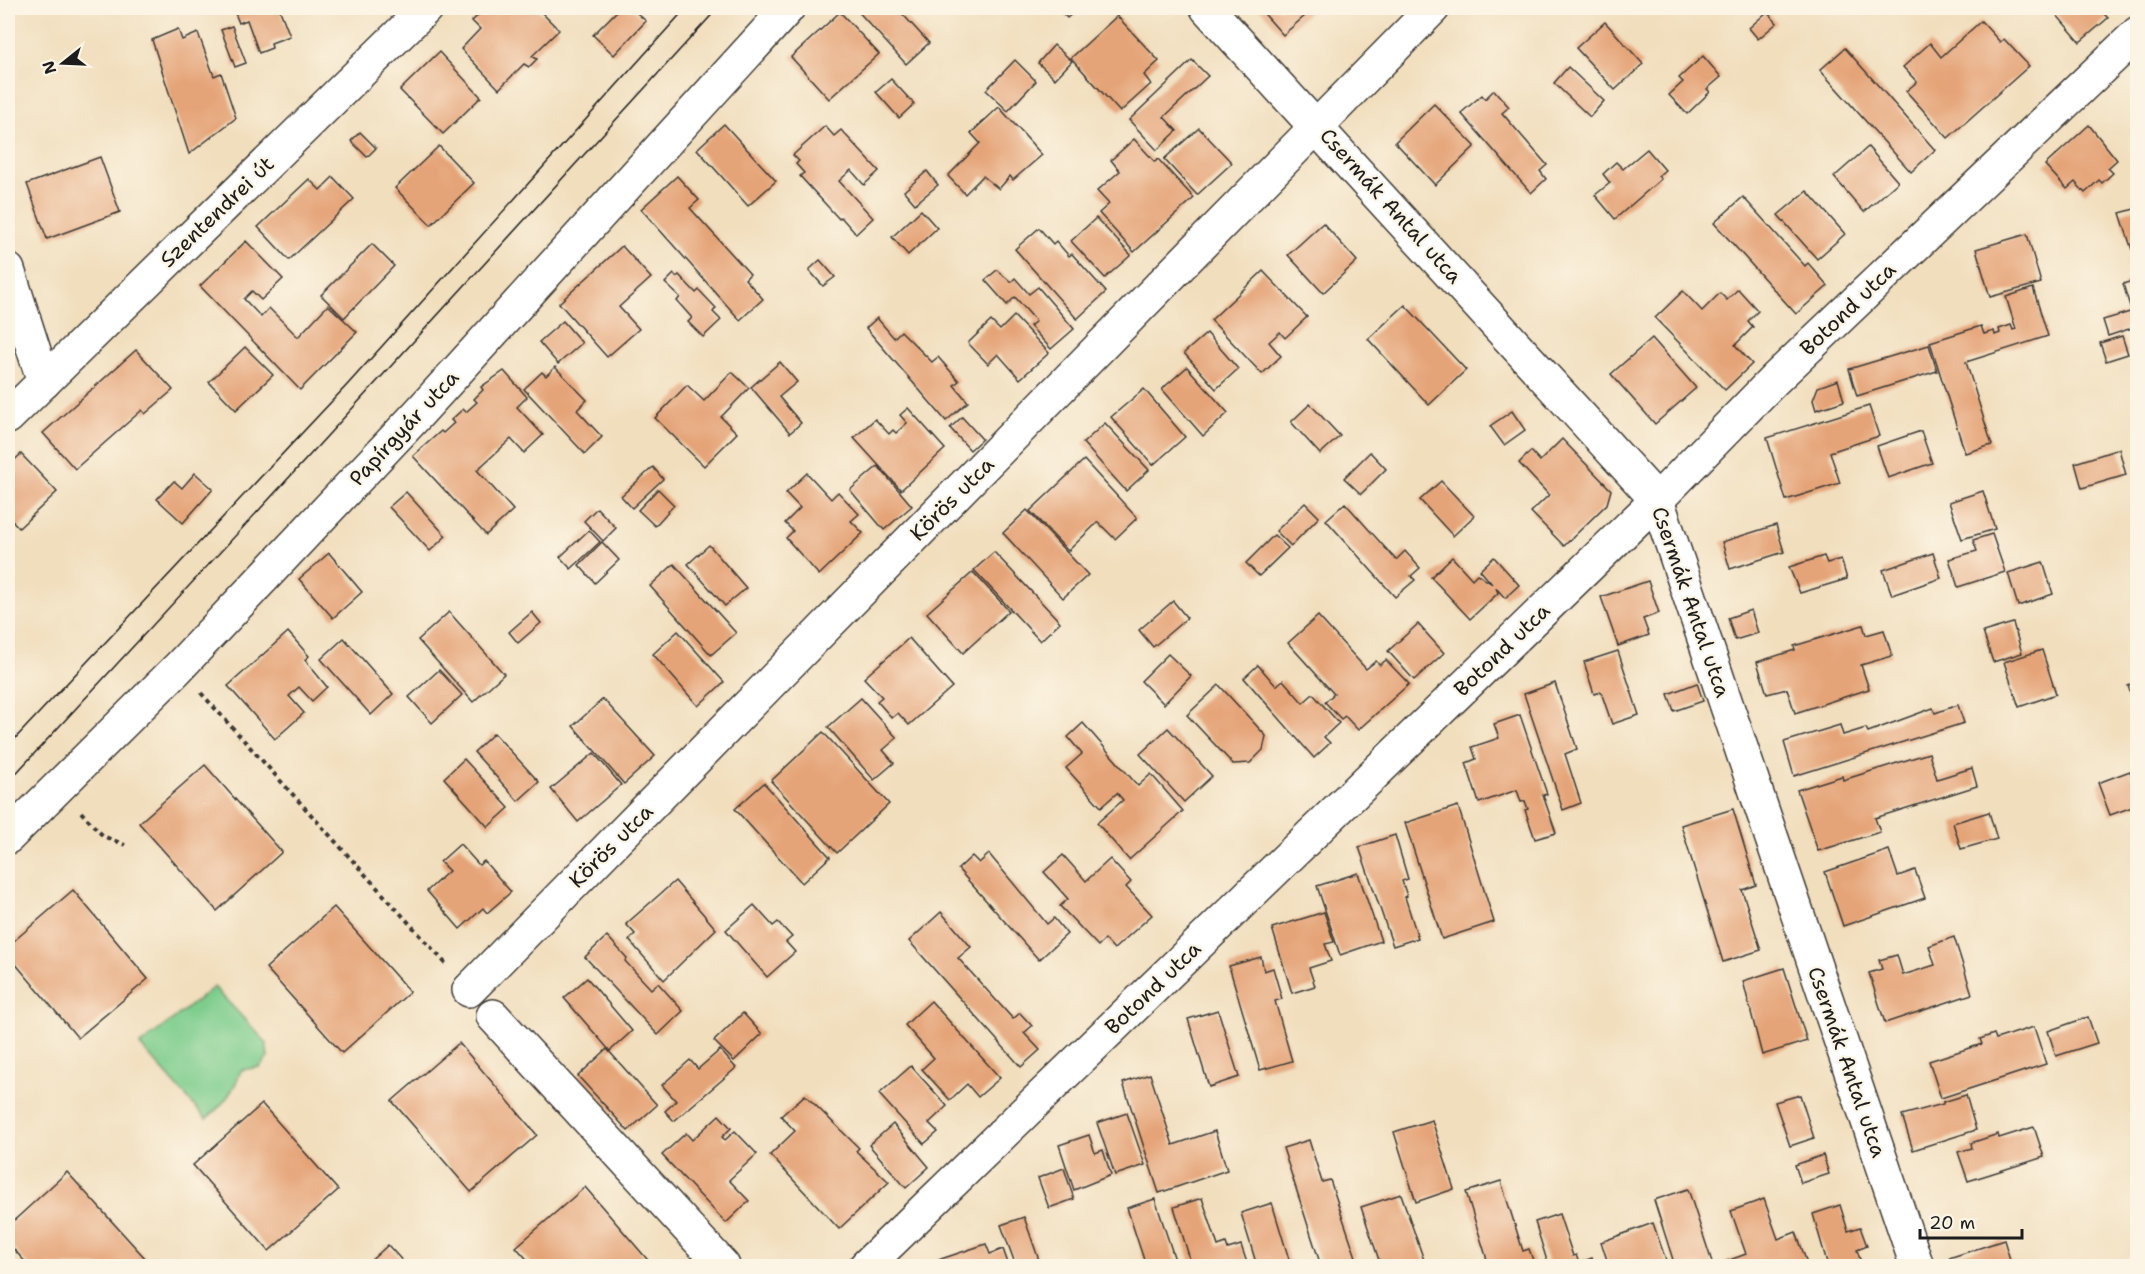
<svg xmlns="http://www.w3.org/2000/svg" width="2145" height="1274" font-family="'Shantell Sans',sans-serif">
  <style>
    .green { fill: #7ecd8d; stroke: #4d7454; stroke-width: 1.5 }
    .building { fill: #e5a478 }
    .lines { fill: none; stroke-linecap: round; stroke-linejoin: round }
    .minor-casing { stroke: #3c3934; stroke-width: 36 }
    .secondary-casing { stroke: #3c3934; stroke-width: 36 }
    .path { stroke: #3c3934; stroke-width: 4; stroke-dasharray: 4.5 4.5; stroke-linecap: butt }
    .minor { stroke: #fff; stroke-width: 33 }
    .secondary { stroke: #fff; stroke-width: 33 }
    .tram { stroke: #1c1c1c; stroke-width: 1.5 }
    .labels { text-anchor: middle; stroke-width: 4.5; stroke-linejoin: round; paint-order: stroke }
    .street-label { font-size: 21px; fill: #1c1c1c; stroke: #fcf5e5 }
  </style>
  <rect width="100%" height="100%" fill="#fcf5e5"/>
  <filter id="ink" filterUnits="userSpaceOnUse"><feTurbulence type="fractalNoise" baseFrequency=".0167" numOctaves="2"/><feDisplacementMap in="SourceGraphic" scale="12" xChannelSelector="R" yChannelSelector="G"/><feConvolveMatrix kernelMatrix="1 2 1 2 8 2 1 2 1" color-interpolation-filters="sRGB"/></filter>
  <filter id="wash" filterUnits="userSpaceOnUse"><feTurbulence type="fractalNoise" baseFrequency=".008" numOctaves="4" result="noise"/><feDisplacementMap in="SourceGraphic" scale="24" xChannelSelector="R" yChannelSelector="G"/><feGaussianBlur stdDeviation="1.35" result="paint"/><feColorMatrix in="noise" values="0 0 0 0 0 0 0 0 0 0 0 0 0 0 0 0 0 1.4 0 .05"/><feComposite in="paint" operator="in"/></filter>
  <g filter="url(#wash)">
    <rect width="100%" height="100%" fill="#f1debd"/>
    <path class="green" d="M214,987l52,55 2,15 -8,10 -19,3c-7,21 -17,34 -35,49l-66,-74z"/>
    <g id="blocks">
      <g class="building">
        <path d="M233,8h46l11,28 -19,7 1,5 -13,5 -12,-33 -8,3z"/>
        <path d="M486,8h12l3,3 4,-3h32l22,22 -27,26 5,3 -8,8 -5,-3 -25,25 -38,-40 19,-20 -8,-8z"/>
        <path d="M620,8h11l15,13 -32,34 -21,-20z"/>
        <path d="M855,8h42l32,35 -23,21z"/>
        <path d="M1058,8h21l-12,10z"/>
        <path d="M1259,8h55l-31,27z"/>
        <path d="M2062,8h36l10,10 -28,24 -25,-29z"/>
        <path d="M840,12l39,42 -50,45 -38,-42z"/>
        <path d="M1767,12l10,11 -19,16 -9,-11z"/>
        <path d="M1117,16l42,45 -15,14 7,9 -31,28 -49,-54z"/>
        <path d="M1981,21l19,21 4,-3 25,27 -81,72 -42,-47 11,-9 -14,-15 27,-24 11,14z"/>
        <path d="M1605,22l38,42 -28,26 -39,-42z"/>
        <path d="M232,26l14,37 -11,4 -14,-37z"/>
        <path d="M178,29l4,11 16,-7 16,43 7,-3 15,45 -47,36 -37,-114z"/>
        <path d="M1054,45l18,16 -17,18 -17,-16z"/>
        <path d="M1845,48l90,102 -24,22 -91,-102z"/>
        <path d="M439,52l42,45 -38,37 -43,-44z"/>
        <path d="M1703,56l18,21 -14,12 3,3 -23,22 -18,-19 14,-13 -4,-4z"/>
        <path d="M1015,60l21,21 -28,30 -22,-21z"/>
        <path d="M1192,60l16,16 -44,41 13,14 -20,19 -28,-30z"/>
        <path d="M1568,67l36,34 -14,16 -36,-34z"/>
        <path d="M891,79l23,25 -15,14 -23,-26z"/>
        <path d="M1494,90l15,17 -7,6 45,52 -7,6 6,8 -15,14 -70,-80 21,-18 3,4z"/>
        <path d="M1434,104l41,42 -40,39 -40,-43z"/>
        <path d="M999,107l43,48 -29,25 -3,-4 -11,13 -16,-13 -18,18 -17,-18 32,-33 -9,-10z"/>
        <path d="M724,124l52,57 -28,25 -51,-57z"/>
        <path d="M2089,125l28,35 -9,8 5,5 -11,10 -3,-3 -14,13 -10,-11 -8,7 -22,-24z"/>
        <path d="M825,126l9,10 7,-6 38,41 -15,14 -13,-15 -12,11 34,37 -17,16 -15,-17 -2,2 -39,-43 4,-3 -8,-9 3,-3 -6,-6z"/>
        <path d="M1199,128l33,35 -35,32 -33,-36z"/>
        <path d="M360,132l16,16 -9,9 -16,-16z"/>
        <path d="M1134,139l21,23 3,-3 36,39 -60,54 -35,-39 10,-9 -12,-13 23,-20 -9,-11z"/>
        <path d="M439,146l35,37 -43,42 -36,-37z"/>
        <path d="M1868,147l30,35 -34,30 -30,-35z"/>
        <path d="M1647,149l18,21 -7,6 3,3 -46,40 -20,-24 15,-12 -7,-9 13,-12 7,7z"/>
        <path d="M100,157l20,55 -73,27 -20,-55z"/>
        <path d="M927,171l11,14 -23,19 -11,-13z"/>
        <path d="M677,176l22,24 -9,8 60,66 -5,5 18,20 -23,21 -99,-111z"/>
        <path d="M333,177l21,22 -65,61 -31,-33 51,-48 11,11z"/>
        <path d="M1807,191l38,43 -28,25 -39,-44z"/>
        <path d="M1743,197l62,69 3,-3 20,23 -32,28 -82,-91z"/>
        <path d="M2138,208v40l-6,2 -12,-37z"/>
        <path d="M921,210l16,18 -29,27 -16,-18z"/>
        <path d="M1096,218l35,37 -26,23 -34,-37z"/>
        <path d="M1323,223l34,38 -34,32 -35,-38z"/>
        <path d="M1039,228l14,16 3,-3 13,15 3,-2 34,38 -29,27 -62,-70z"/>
        <path d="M2027,234l14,49 -51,14 -14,-48z"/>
        <path d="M246,241l37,38 -22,21 -9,-9 -8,8 17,18 8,-9 29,29 30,-32 29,27 -57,58 -100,-104z"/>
        <path d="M372,244l22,22 -50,52 -23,-23z"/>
        <path d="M622,246l29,32 -32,29 20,22 -32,28 -48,-54z"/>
        <path d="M820,260l15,17 -12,9 -14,-16z"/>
        <path d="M997,270l14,12 4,-4 14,16 9,-7 36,42 -23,20 -21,-23 6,-5 -21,-24 -8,8 -22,-25z"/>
        <path d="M1263,271l44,46 -22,21 -5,-6 -11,10 12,14 -19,18 -51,-54z"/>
        <path d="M674,274l2,3 3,-2 17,18 3,-3 17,18 -3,4 8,8 -18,17 -15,-15 4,-4 -15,-17 3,-4 -15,-14z"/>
        <path d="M2138,279v33l-6,1 -9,-29z"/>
        <path d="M2033,288l15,48 -82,26 26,83 -27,8 -35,-111 51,-16 3,8 10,-3 1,4 5,-2 -1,-4 12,-4 2,5 3,-1 -10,-32z"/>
        <path d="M1738,289l20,22 -10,10 5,6 -18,18 17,19 -27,26 -70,-72 28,-27 19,20 18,-18 7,7z"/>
        <path d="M1405,305l61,65 -37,35 -61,-66z"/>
        <path d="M2130,312l5,15 -27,9 -5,-16z"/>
        <path d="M1014,316l35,37 -29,26 -22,-25 -10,10 -20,-21 23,-22 9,9z"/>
        <path d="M877,318l17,20 7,-7 31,31 6,-5 21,24 -5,4 14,17 -22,19 -80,-93z"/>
        <path d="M563,321l19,22 -24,21 -19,-22z"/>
        <path d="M1207,333l31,36 -22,20 -32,-36z"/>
        <path d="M2122,336l6,18 -22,7 -6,-18z"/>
        <path d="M1652,338l44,50 -41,36 -44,-50z"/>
        <path d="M1929,345l8,26 -80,25 -8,-27z"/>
        <path d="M245,347l28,28 -37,35 -27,-28z"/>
        <path d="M136,350l37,40 -28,24 -3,-4 -67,59 -32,-36z"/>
        <path d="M780,362l17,20 -18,15 22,26 -11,10 -39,-46z"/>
        <path d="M555,367l32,33 -10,10 25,27 -17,17 -61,-65 18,-17 4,4z"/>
        <path d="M1187,367l41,46 -25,23 -41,-47z"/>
        <path d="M504,371l23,26 -10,10 26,28 -19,18 -13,-14 -34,31 36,40 -27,25 -73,-79 28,-25 2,2 11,-10 -3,-3 12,-11 3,3 11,-10 -3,-3 9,-9 -2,-3z"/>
        <path d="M732,372l17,16 -28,29 16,16 -33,33 -49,-48 32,-33 17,16z"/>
        <path d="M1838,380l6,21 -28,9 -3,-10 5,-13z"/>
        <path d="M1144,389l41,48 -32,28 -42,-48z"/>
        <path d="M1310,404l30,32 -20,18 -29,-32z"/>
        <path d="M1869,406l10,30 -49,16 10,31 -54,17 -19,-62z"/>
        <path d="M908,408l37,41 -44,41 -47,-52 21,-19 14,15 4,-4 3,3 11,-10 -7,-8z"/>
        <path d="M1512,411l13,19 -21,15 -14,-19z"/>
        <path d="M962,417l20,22 -12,11 -20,-22z"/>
        <path d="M1105,423l44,47 -23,21 -43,-48z"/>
        <path d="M1921,431l11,32 -44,15 -11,-32z"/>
        <path d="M1562,439l49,51 -4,14 -43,42 -33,-34 18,-17 -30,-32 12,-12 9,10z"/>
        <path d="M2119,449l7,26 -44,13 -7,-25z"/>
        <path d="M1370,452l16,17 -25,25 -17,-16z"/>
        <path d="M21,454l36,38 -38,36 -11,-12v-50z"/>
        <path d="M1084,460l53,58 -22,21 -17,-17 -30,29 -38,-40z"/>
        <path d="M878,466l34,40 -28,24 -34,-40z"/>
        <path d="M653,467l10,12 -31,29 -11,-12z"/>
        <path d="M195,473l18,16 -30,34 -26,-24 17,-18 8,7z"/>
        <path d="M807,473l24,26 7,-7 21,22 -8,7 12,12 -44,42 -33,-37 7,-7 -8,-8 15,-15 -14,-15z"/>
        <path d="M1441,481l33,35 -21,20 -33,-36z"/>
        <path d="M658,489l16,16 -19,21 -17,-16z"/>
        <path d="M1983,491l12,38 -33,10 -13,-37z"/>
        <path d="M406,492l40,44 -16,15 -41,-44z"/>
        <path d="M1305,503l14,14 -28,29 -15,-15z"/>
        <path d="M1345,503l51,57 9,-9 15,17 -9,8 4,4 -20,17 -69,-77z"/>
        <path d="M597,508l19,20 -13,13 -19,-20z"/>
        <path d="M1027,510l61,65 -25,23 -60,-65z"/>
        <path d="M1776,525l8,27 -54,17 -8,-27z"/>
        <path d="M589,530l11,12 -29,27 -11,-12z"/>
        <path d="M1992,534l13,38 -47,15 -9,-28 28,-8 -4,-11z"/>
        <path d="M1274,535l14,13 -29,28 -13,-13z"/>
        <path d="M602,542l17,18 -24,23 -16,-18z"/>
        <path d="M709,545l37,43 -21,18 -37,-42z"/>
        <path d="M994,552l66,70 -20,19 -66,-71z"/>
        <path d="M329,553l33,39 -29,26 -34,-39z"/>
        <path d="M1933,553l8,25 -49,17 -9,-25z"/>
        <path d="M1824,556l3,7 14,-4 6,20 -47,14 -11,-26z"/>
        <path d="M1452,557l20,22 5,-5 15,10 -12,-14 14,-13 25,28 -14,13 -9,-10 2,5 -28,26 -39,-42z"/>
        <path d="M2043,562l10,32 -35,12 -10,-33z"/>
        <path d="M674,564l62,69 -25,22 -61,-69z"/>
        <path d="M973,572l36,39 -46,42 -36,-40z"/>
        <path d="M1648,581l11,32 -16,6 6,16 -31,11 -17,-49z"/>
        <path d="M1173,601l14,17 -34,29 -14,-17z"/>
        <path d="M1751,610l7,23 -23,7 -7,-22z"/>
        <path d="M449,612l55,62 -31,28 -55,-62z"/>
        <path d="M532,612l9,11 -23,20 -9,-11z"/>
        <path d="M1318,616l48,53 10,-8 4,4 6,-5 23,24 -51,46 -13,-14 -4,3 -16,-17 9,-8 -46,-51z"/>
        <path d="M2013,623l9,30 -29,9 -10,-30z"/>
        <path d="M1418,624l26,29 -30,27 -26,-29z"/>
        <path d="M1863,625l3,10 18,-5 8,26 -31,9 8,24 -74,24 -8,-24 -20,5 -10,-32 38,-12 -1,-4z"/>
        <path d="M678,631l46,51 -26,24 -45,-52z"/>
        <path d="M288,632l21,24 -4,4 22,27 -15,14 -13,-14 -10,9 15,17 -29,26 -47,-53z"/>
        <path d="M344,638l49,56 -22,21 -50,-56z"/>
        <path d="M909,638l43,49 -43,38 -11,-12 -6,5 -15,-17 5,-4 -18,-19z"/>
        <path d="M2042,650l14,44 -37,13 -15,-45z"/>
        <path d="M1618,651l21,64 -27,9 -11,-32 -7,2 -10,-32z"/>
        <path d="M1168,654l23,22 -27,28 -23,-23z"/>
        <path d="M1258,665l18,21 7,-6 20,23 10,-9 26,29 -15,14 6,6 -16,15 -70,-80z"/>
        <path d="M439,670l23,25 -30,28 -23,-26z"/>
        <path d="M2138,682v19l-4,2 -6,-17z"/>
        <path d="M1555,683l22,66 -12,5 16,49 -18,7 -39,-116z"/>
        <path d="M1697,683l6,18 -29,10 -6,-17z"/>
        <path d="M1219,685l47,51 -3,14 -13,13 -17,1 -46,-49z"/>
        <path d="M861,698l36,40 -14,12 11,13 -20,17 -46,-53z"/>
        <path d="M603,699l52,57 -31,28 -51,-58z"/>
        <path d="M1958,705l6,18 -170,53 -10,-34 56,-17 3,10 23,-7 2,4 65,-24 2,5z"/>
        <path d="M1520,715l27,79 -4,1 13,38 -21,6 -10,-29 3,-1 -3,-8 -4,1 -4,-12 -38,13 -13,-40 10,-4 -4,-12 27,-9 -5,-14z"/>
        <path d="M1083,723l55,63 13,-12 32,37 -54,49 -32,-37 26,-23 -6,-7 -16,14 -35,-39 16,-14 -14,-17z"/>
        <path d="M1168,728l44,48 -28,26 -44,-48z"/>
        <path d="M823,732l66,72 -52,49 -66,-72z"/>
        <path d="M494,733l45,49 -21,19 -44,-49z"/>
        <path d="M594,753l27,32 -43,37 -27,-33z"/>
        <path d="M1929,753l8,26 35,-11 5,18 -102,32 5,14 -62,19 -21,-61 45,-14 1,4z"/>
        <path d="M464,759l45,49 -21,19 -44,-49z"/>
        <path d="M205,765l77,87 -65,59 -78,-88z"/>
        <path d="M2130,771l8,21v13l-28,10 -12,-32z"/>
        <path d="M764,783l66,74 -28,26 -67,-74z"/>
        <path d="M1458,806l36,116 -52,17 -37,-116z"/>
        <path d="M1733,809l23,76 -14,5 19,60 -38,12 -42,-137z"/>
        <path d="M1989,812l8,27 -36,10 -8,-26z"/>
        <path d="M1395,835l13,44 -6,2 5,15 -2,1 13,41 -25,8 -34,-99z"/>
        <path d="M460,844l19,21 5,-4 27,31 -24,21 -4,-5 -23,21 -33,-38 22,-20 -9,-9z"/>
        <path d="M1889,850l9,26 17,-6 10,28 -82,28 -18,-54z"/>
        <path d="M989,854l58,70 7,-6 13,16 -28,26 -81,-91 14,-13 7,7z"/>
        <path d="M1063,855l23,26 24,-22 21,23 -5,5 26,28 -38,34 -9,-10 -7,7 -38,-40 8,-7 -24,-27z"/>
        <path d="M1358,873l23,68 -41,14 -23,-69z"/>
        <path d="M675,881l41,48 -52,51 -35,-40 6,-6 -9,-10z"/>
        <path d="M73,890l75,89 -70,59 -70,-83v-9z"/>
        <path d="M754,905l19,21 5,-4 14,15 -6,5 9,10 -28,25 -41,-47z"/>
        <path d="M334,907l76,85 -68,61 -76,-85z"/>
        <path d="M941,912l30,35 -13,11 55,61 7,-6 12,13 -8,7 16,17 -19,17 -112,-126z"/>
        <path d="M1324,912l10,30 -9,2 6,17 -22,7 6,18 -23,7 -20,-65z"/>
        <path d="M607,936l20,22 -2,3 26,28 7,-6 25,28 -25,24 -73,-78z"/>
        <path d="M1954,937l18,57 -87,29 -16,-50 13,-4 -3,-9 18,-5 6,20 32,-10 -6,-19z"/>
        <path d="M1261,957l3,14 9,-3 9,31 -7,2 17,60 -32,9 -31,-104z"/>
        <path d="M1784,968l23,73 -45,14 -19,-74z"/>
        <path d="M587,978l45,53 -22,20 -46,-53z"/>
        <path d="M931,1001l69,77 -22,19 -11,-13 -17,16 -28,-31 12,-11 -29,-33z"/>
        <path d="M1218,1010l21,67 -30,10 -21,-68z"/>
        <path d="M743,1013l19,21 -28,27 -20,-20z"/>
        <path d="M2088,1017l9,26 -41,13 -8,-25z"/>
        <path d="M2034,1027l12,37 -105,34 -12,-37 53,-17 -2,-5 14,-5 2,5z"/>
        <path d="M459,1043l78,92 -66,57 -79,-91z"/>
        <path d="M607,1049l50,56 -29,26 -50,-55z"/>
        <path d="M720,1050l16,18 -62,53 -9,-10 11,-10 -14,-16 28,-25 8,9z"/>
        <path d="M911,1066l36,40 -18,17 9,9 -14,12 -45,-50z"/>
        <path d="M1150,1074l23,71 42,-14 12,39 -68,23 -36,-110z"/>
        <path d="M805,1095l54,53 -3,3 33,31 -50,47 -69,-74 25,-24 -14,-15z"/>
        <path d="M1800,1095l14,43 -24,8 -15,-44z"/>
        <path d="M1966,1095l10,35 -63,20 -11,-35 41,-11v-2z"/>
        <path d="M262,1104l76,86 -69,61 -76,-86z"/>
        <path d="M1127,1113l18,52 -30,10 -18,-52z"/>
        <path d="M719,1115l12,13 -9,9 3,3 10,-9 22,23 -28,26 20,21 -23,22 -64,-68 24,-22 6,7z"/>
        <path d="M1432,1120l22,69 -38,13 -22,-70z"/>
        <path d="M893,1124l36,43 -23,21 -37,-43z"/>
        <path d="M2034,1127l10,30 -76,24 -10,-29 14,-4 -1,-5 27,-9 1,4z"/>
        <path d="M1089,1135l6,18 8,-3 8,25 -37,15 -15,-45z"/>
        <path d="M1309,1140l13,42 8,-2 26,77 -31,9h-4l-38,-118z"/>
        <path d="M1823,1155l6,19 -28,9 -6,-18z"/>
        <path d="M1064,1168l10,31 -25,9 -11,-30z"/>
        <path d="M67,1172l78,86 -10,8h-106l-21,-23v-17z"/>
        <path d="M1501,1181l22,70 6,-2 6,17h-46l-23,-74z"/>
        <path d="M585,1187l68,79h-120l-17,-19z"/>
        <path d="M1688,1189l25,76 -3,1h-35l-21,-66z"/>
        <path d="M1401,1194l24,69 -11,3h-33l-20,-59z"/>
        <path d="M1202,1198l16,48 8,-3 2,6 13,-4 7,21h-56l-18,-59z"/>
        <path d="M1155,1199l22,67h-31l-19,-58z"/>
        <path d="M1764,1199l14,40 18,-7 12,34h-89v-2l27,-10 -15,-43z"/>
        <path d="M1272,1203l19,63h-34l-16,-53z"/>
        <path d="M1840,1205l8,26 12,-4 7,19 -10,4 5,16h-34l-15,-52z"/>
        <path d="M1559,1214l14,42 3,-1 3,8 13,-5 3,8h-52l5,-2 -13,-42z"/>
        <path d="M1024,1217l17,49h-25l-15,-41z"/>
        <path d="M1653,1223l15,43h-59l-8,-24z"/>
        <path d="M2004,1240l8,26h-60l-3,-8z"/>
        <path d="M986,1244l4,10 13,-5 6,17h-69l-2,-6z"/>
        <path d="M388,1245l19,21h-42z"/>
      </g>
    </g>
  </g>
  <g filter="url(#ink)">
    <use href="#blocks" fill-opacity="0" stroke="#3c3934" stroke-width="1.5"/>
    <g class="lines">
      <defs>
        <g id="minor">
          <path d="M1207,8l450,492 260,766"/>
          <path d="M8,270l36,112"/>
          <path d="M8,837l170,-169 239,-253 371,-407"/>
          <path d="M469,990l964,-982"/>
          <path d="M493,1016l230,250"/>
          <path d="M866,1266l791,-766 117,-120 364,-347"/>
        </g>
        <path id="secondary" d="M8,417l418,-409"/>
      </defs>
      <use href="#minor" class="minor-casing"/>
      <use href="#secondary" class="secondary-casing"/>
      <g class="path">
        <path d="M201,693l246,272"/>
        <path d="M81,812l22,24 22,9"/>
      </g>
      <use href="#minor" class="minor"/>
      <use href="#secondary" class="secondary"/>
      <g class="tram">
        <path d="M8,746l340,-362 338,-376"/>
        <path d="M8,782l300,-325 410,-449"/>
      </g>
    </g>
  </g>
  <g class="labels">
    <g class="street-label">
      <text transform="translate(1391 206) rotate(48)" y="7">Csermák Antal utca</text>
      <text transform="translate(217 212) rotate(-44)" y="7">Szentendrei út</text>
      <text transform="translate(1848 309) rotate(-44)" y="7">Botond utca</text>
      <text transform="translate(404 428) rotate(-47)" y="7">Papírgyár utca</text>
      <text transform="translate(952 499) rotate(-45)" y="7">Körös utca</text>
      <text transform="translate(1691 602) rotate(71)" y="7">Csermák Antal utca</text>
      <text transform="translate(1502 650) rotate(-44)" y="7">Botond utca</text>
      <text transform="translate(611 846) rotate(-45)" y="7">Körös utca</text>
      <text transform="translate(1153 988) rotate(-44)" y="7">Botond utca</text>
      <text transform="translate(1847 1062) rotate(71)" y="7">Csermák Antal utca</text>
    </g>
  </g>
  <rect width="2145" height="1274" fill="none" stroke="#fcf5e5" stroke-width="30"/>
  <g transform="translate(63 63) rotate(252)" stroke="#fcf5e5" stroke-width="4.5" paint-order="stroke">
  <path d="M0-4.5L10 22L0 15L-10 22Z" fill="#1c1c1c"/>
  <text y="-9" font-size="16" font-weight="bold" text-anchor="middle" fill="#1c1c1c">N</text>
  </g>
  <path d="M1920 1229v9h102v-9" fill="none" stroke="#1c1c1c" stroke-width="3"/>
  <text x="1929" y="1229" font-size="18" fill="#1c1c1c" stroke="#fcf5e5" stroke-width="4.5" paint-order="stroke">20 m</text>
</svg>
